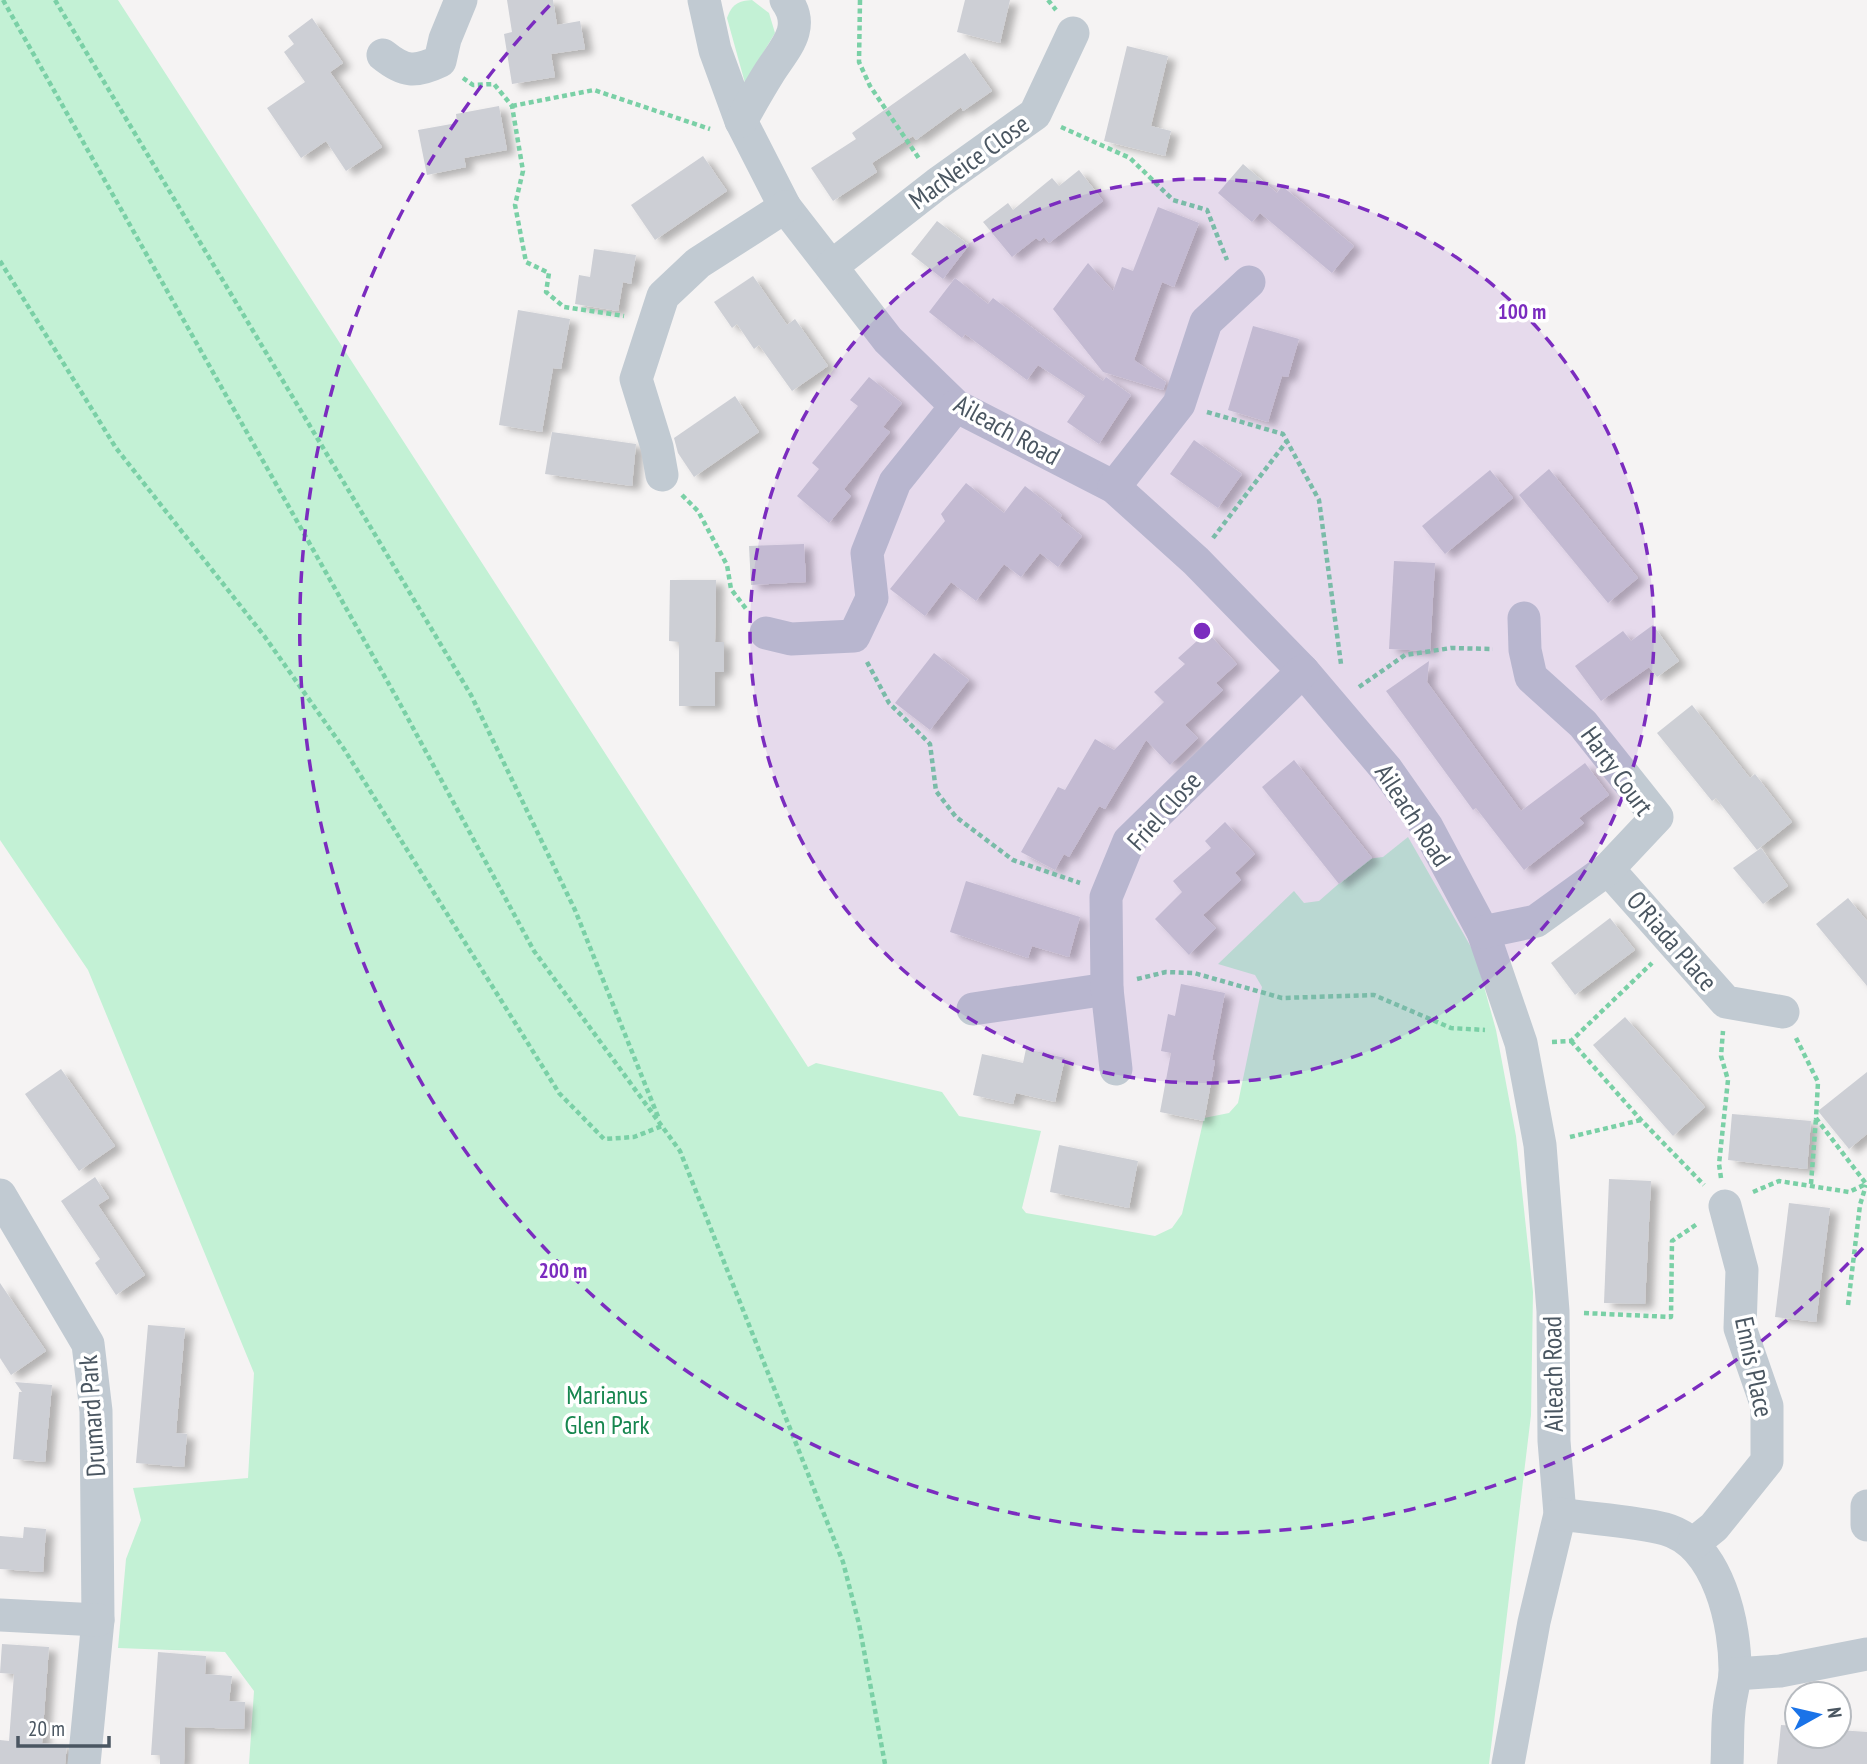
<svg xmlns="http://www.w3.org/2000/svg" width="1867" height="1764" font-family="'PT Sans Narrow',sans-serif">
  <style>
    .green { fill: #c3f1d5 }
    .building { fill: #cdcfd5; filter: url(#shadow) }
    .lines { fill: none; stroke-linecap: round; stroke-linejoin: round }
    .path { stroke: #7ad0a6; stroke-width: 4.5; stroke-dasharray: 5 3.5; stroke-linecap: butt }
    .minor { stroke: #c1cad2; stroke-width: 33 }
    .ring { fill: none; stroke: #7b2cbf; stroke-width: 3.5; stroke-dasharray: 12 9 }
    .labels { text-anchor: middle; stroke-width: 7; stroke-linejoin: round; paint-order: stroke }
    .street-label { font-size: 26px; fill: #4a5661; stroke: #fff }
    .park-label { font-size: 26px; fill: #17864f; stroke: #fff }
    .centre { fill: #7b2cbf; stroke: #fff; stroke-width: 3.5 }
    .ring-label { font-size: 21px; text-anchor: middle; font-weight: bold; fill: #7b2cbf; stroke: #fff; stroke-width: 7; stroke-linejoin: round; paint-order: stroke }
  </style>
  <defs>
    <filter id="shadow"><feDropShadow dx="8" dy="4.5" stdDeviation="3.5" flood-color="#0004"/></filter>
  </defs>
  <rect width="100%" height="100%" fill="#f5f3f3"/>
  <g class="green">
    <path d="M0,0h118l690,1067 8,-4 126,29 17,24 82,15 -19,77 4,5 129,23 17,-8 10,-14 22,-96 25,-5 9,-10 24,-116 -7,-12 -37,-11 76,-73 10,12 15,-2 48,-42 16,-2 25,-20 67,117 21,76 20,106 17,156 -2,123 -42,349h-1240l5,-73 -29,-39 -107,-4 8,-89 15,-39 -8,-32 115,-10 6,-105 -166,-403 -88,-130z"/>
    <path d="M752,0l17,13 6,20 -30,50 -18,-65c5,-14 11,-17 25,-18z"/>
  </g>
  <g class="building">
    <path d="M507,0h46l4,25 23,-4 5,28 -34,5 4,23 -43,7 -8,-50 8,-2z"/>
    <path d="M965,0h45l-10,43 -43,-11z"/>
    <path d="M312,18l31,45 -13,9 52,75 -36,24 -20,-30 -25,17 -34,-50 38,-26 -21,-30 10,-8 -6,-8z"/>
    <path d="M1127,46l41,10 -17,70 20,5 -6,25 -61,-15z"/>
    <path d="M965,53l27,38 -29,20 -2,-4 -45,33 -3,-4 -41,27 5,9 -44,29 -22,-33 45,-29 -4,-6z"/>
    <path d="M499,106l8,44 -43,8 2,9 -39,8 -9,-45 39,-7 -1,-9z"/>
    <path d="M703,156l24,35 -72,49 -24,-35z"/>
    <path d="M1243,164l34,29 5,-7 72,60 -22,27 -72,-60 -8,9 -34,-29z"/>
    <path d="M1079,170l24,31 -54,42 -5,-6 -4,4 -4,-3 -24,19 -29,-35 25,-19 5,7 39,-32 7,8z"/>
    <path d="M1158,207l41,16 -25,64 -12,-5 -28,78 32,22 -3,8 -60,-18 -50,-63 35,-46 25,28 9,-24 11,4z"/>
    <path d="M937,221l32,24 -26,34 -32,-25z"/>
    <path d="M594,249l42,6 -5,29 -8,-2 -5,29 -43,-7 4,-29 11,2z"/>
    <path d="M753,276l34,49 8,-6 33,47 -36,25 -33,-46 -5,4 -17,-25 -5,4 -18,-26z"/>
    <path d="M955,278l33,26 5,-6 110,83 3,-4 25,18 -32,49 -32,-22 18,-26 -47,-31 -11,15 -62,-46 -3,4 -33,-26z"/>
    <path d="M518,310l52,9 -9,50 -8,-1 -11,64 -43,-7z"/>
    <path d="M1253,326l46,13 -11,38 -6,-1 -14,46 -40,-12z"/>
    <path d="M869,377l33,26 -19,24 7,5 -46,57 7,7 -22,27 -32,-27 22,-27 -7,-6 46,-57 -8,-6z"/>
    <path d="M735,396l24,36 -65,45 -16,-24 -4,-15z"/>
    <path d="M552,432l84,12 -4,42 -87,-12z"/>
    <path d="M1194,440l48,34 -24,34 -48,-34z"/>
    <path d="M1549,469l89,109 -30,25 -89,-108z"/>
    <path d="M1490,470l23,28 -68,56 -23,-28z"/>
    <path d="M966,483l38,30 21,-27 37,29 -2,3 22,18 -24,31 -18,-14 -19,24 -17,-13 -28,37 -25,-19 -26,34 -35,-27 55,-68 -4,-7z"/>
    <path d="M804,544l2,38 -55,3 -2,-39z"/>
    <path d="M1394,561l41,2 -5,88 -41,-2z"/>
    <path d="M670,580h46l-1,62h9v30h-9v34h-36v-64l-10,-1z"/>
    <path d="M1653,625l26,36 -22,16 -8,-10 -48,34 -26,-35 48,-35 8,10z"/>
    <path d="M1207,632l30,32 -21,19 7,7 -38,35 13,13 -28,27 -24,-25 -41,69 -6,-3 -30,51 -5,-3 -9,16 -34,-18 37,-65 7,3 30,-51 19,11 50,-48 -10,-10 31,-28 -7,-6z"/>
    <path d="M934,653l35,27 -39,50 -35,-27z"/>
    <path d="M1429,661l-2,21 94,129 64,-48 24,32 -30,23 5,5 -60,47 -48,-62 -3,2 -87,-119z"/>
    <path d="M1692,705l58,73 5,-4 37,48 -35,28 -41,-52 -4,3 -55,-68z"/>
    <path d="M1294,760l78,98 -33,26 -77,-97z"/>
    <path d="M1225,822l30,32 -20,19 6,7 -38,35 13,13 -27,27 -34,-36 27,-27 -9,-11 38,-33 -6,-7z"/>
    <path d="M1761,848l27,38 -25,18 -30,-36z"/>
    <path d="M966,881l114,36 -11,40 -37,-11 -4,12 -78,-26z"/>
    <path d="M1848,898l19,23v65l-51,-62z"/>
    <path d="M1610,918l25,32 -60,45 -24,-32z"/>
    <path d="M1181,984l44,9 -13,67 3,1 -11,60 -44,-9 11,-59 -10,-2 7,-37 7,2z"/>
    <path d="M1625,1017l80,90 -32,29 -80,-91z"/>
    <path d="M1026,1049l39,9 -10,44 -39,-9 -3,11 -40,-9 9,-41 41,9z"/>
    <path d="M61,1069l54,77 -36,25 -54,-77z"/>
    <path d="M1867,1072v62l-18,15 -31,-38z"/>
    <path d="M1732,1114l79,7 -4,48 -79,-9z"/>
    <path d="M1059,1145l79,16 -9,47 -79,-16z"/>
    <path d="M95,1177l14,21 -11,7 47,70 -29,20 -21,-32 5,-4 -39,-58z"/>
    <path d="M1609,1179l42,2 -6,123 -41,-1z"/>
    <path d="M1789,1203l41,5 -14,114 -41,-5z"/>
    <path d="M0,1283l46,68 -35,24 -11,-17z"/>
    <path d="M148,1325l37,3 -9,105 11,1 -3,33 -48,-4z"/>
    <path d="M15,1382l37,3 -7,77 -32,-3 6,-67h3z"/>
    <path d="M24,1527l22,2 -3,43 -43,-3v-33l23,2z"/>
    <path d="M2,1644l47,3 -7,96 25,2 -2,19h-65v-24l9,1 5,-67 -14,-1z"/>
    <path d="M158,1652l48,4 -1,18 27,2 -3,25 16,1 -1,27 -59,-2 -1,37h-24v-9h-9z"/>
    <path d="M1781,1725l16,1v10h42v-6l28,2v32h-90z"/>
  </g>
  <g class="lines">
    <g class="path">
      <path d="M3,0l396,702 135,249 146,200 163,411 16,62 26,140"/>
      <path d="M55,0l416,695 104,215 84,209"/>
      <path d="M860,0l-1,62 11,24 50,74"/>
      <path d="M1048,0l8,10"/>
      <path d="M463,78l10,7 21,-1 18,22 11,65 -8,34 11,57 23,11 -3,19 18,15 60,9"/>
      <path d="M512,106l82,-16 116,39"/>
      <path d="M1061,127l69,31 43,42 34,10 20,50"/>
      <path d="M0,261l116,187 149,189 79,112 215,344 45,46 30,-2 28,-11"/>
      <path d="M1207,412l76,22 36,66 22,164"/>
      <path d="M682,495l16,16 29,54 4,24 16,21"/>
      <path d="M1213,538l74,-97"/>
      <path d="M867,662l22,41 41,41 6,47 20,26 57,43 67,23"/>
      <path d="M1359,687l46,-32 46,-7 42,1"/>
      <path d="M1137,979l29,-7 28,1 88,25 92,-3 77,33 34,2"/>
      <path d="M1796,1038l22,44 -2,36 51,67"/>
      <path d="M1571,1041l70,79 63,65"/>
      <path d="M1552,1042l19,-1 81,-78"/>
      <path d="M1570,1137l71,-17"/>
      <path d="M1721,1178l-2,-14 9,-84 -7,-24 2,-25"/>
      <path d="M1811,1184l5,-66"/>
      <path d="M1753,1192l26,-11 70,11 17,-8"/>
      <path d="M1848,1305l12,-100 6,-20"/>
      <path d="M1584,1313l87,4 1,-76 25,-17"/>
    </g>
    <g class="minor">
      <path d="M704,0l11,50 26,71 44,86 103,133 68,66 158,81 82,74 107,110 84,99 40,57 56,105 38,111 19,102 13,166 1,130 6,73 -26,108 -26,142"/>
      <path d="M383,55c21,17 32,18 57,6l5,-22 16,-39"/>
      <path d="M741,121c9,-16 18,-32 28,-48 15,-24 38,-45 17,-73"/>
      <path d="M832,266l105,-82 98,-70 38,-81"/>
      <path d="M662,475l-5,-28 -21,-68 27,-83 35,-33 87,-56"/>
      <path d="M1114,487l65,-83 27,-82 43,-40"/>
      <path d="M766,633l25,6 63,-3 18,-38 -5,-45 28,-71 61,-76"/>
      <path d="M1608,869l118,133 57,10"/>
      <path d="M1483,932l53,-11 72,-52 49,-52 -74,-93 -52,-47 -6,-27 -1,-32"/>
      <path d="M973,1009l134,-20"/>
      <path d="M1116,1069l-9,-80 -1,-92 23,-56 174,-170"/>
      <path d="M0,1195l88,149 8,67 2,209 -14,144"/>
      <path d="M1867,1506v19"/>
      <path d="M1560,1514c33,5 74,7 105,15 54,15 71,97 70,145 -1,12 -5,24 -6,37 -2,17 -1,35 -2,53"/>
      <path d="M1693,1544l21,-17 53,-66v-55l-27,-78 2,-58 -17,-64"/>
      <path d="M0,1615l98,5"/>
      <path d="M1735,1674l45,-3 87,-17"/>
    </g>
  </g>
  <circle cx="1202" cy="631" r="452" fill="#7b2cbf" fill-opacity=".12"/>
  <g class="ring">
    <circle cx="1202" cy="631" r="452"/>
    <path d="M1863 1248A904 904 0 1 1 552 3"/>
  </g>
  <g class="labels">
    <g class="street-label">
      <text transform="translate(969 162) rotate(-36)" y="9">MacNeice Close</text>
      <text transform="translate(1007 430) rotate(29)" y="9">Aileach Road</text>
      <text transform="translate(1617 771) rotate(54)" y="9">Harty Court</text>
      <text transform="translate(1164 811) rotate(-48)" y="9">Friel Close</text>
      <text transform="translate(1413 815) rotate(57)" y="9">Aileach Road</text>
      <text transform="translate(1672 941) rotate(49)" y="9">O'Riada Place</text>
      <text transform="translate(1754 1367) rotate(78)" y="9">Ennis Place</text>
      <text transform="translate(1553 1374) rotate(-91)" y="9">Aileach Road</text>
      <text transform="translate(92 1416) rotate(-94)" y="9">Drumard Park</text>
    </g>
    <g class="park-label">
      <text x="607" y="1404">Marianus<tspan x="607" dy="30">Glen Park</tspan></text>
    </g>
  </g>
  <circle cx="1202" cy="631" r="10" class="centre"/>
  <g class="ring-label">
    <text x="1522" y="319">100 m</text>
    <text x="563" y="1278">200 m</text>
  </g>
  <g transform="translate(1818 1715) rotate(82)"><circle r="33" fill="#ffffff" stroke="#b7bbc0" stroke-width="2"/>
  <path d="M0-5L12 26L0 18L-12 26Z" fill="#1a73e8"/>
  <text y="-10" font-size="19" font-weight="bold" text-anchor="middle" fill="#4a5661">N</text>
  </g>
  <path d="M18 1736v10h91v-10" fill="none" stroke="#4a5661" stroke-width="3.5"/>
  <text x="28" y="1736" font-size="21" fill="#4a5661" stroke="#ffffff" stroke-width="5" paint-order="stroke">20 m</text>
</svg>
